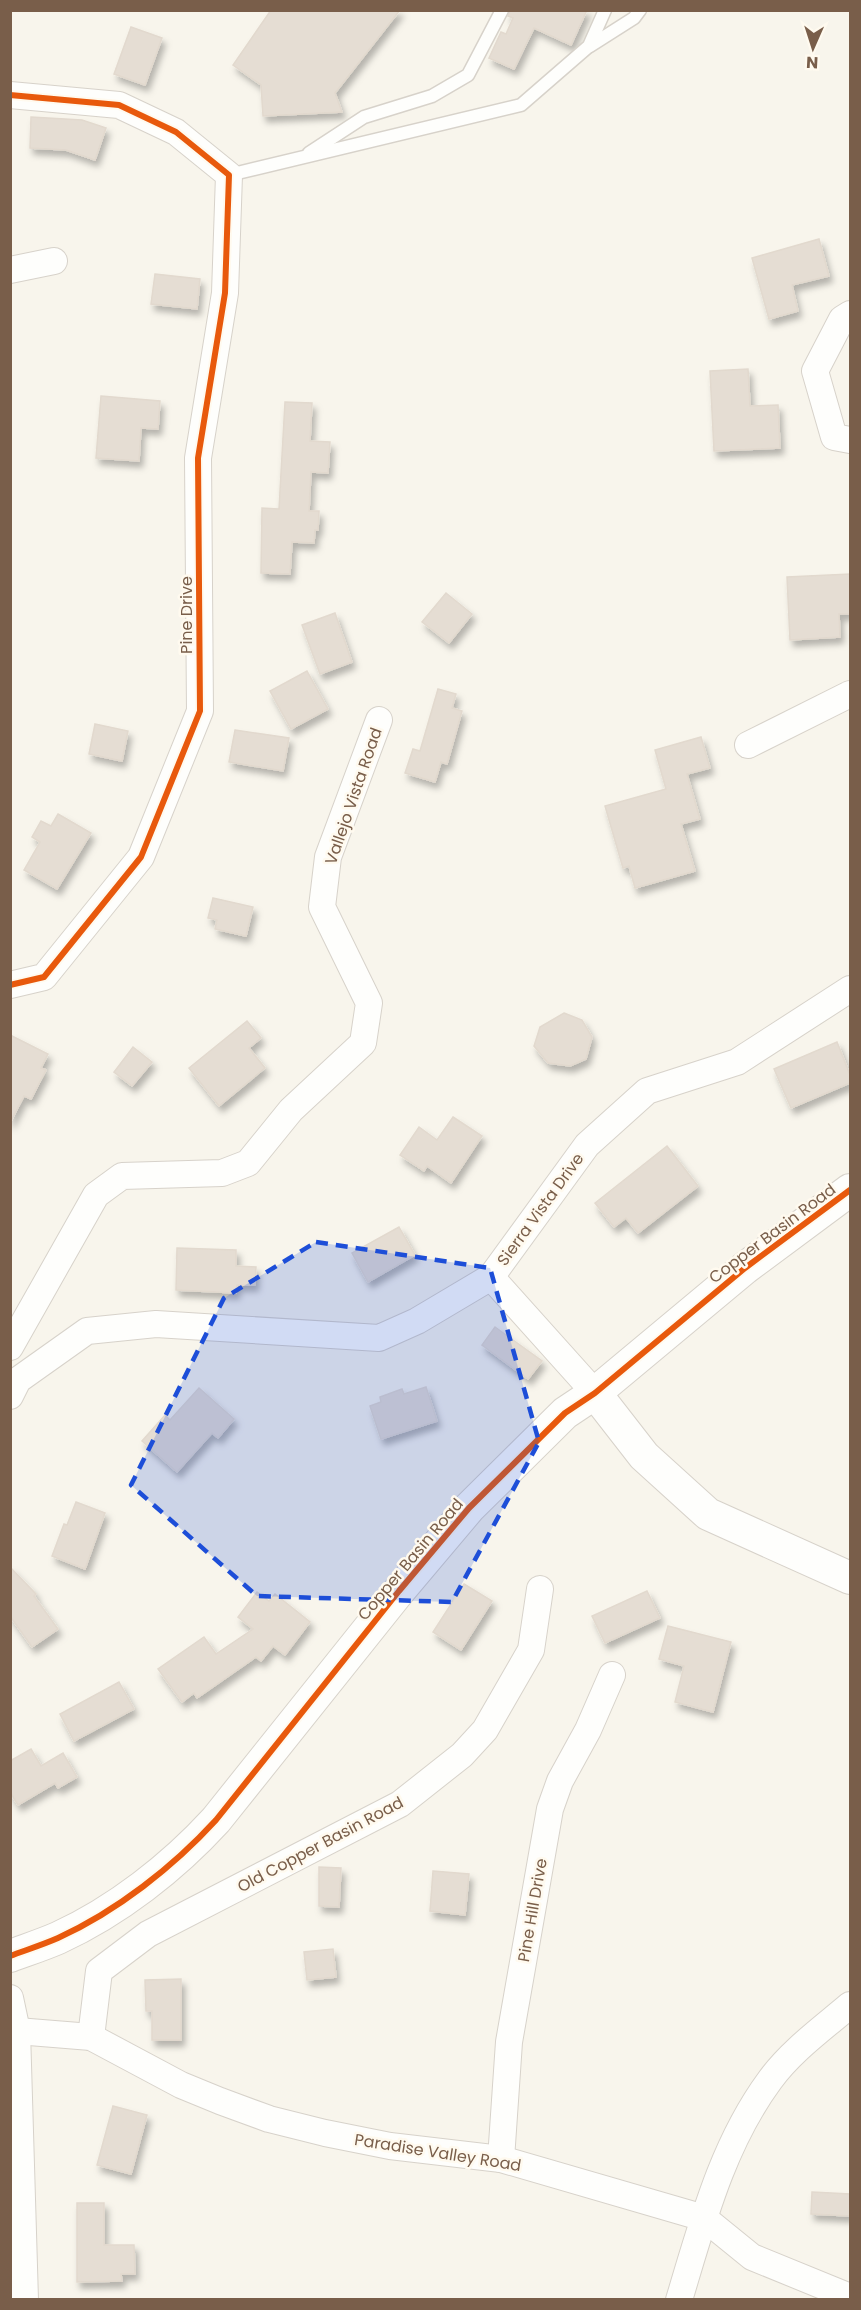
<svg xmlns="http://www.w3.org/2000/svg" width="861" height="2310" font-family="Poppins,sans-serif">
  <style>
    .building { fill: #e5ddd3; stroke: #e2d9ce; stroke-width: 1.5; filter: url(#shadow) }
    .lines { fill: none; stroke-linecap: round; stroke-linejoin: round }
    .service-casing { stroke: #d7d2ca; stroke-width: 15 }
    .minor-casing { stroke: #d7d2ca; stroke-width: 28 }
    .tertiary-casing { stroke: #d7d2ca; stroke-width: 34 }
    .service { stroke: #fefefc; stroke-width: 12 }
    .minor { stroke: #fefefc; stroke-width: 26 }
    .tertiary { stroke: #fefefc; stroke-width: 32 }
    .cycleway-casing { stroke: #fffaef; stroke-width: 10 }
    .cycleway { stroke: #e8590c; stroke-width: 6 }
    .marked { fill: #1d4ed8; fill-opacity: 0.2; stroke: #1d4ed8; stroke-width: 4.5; stroke-dasharray: 12 8; stroke-linejoin: round }
    .labels { text-anchor: middle; stroke-width: 5; stroke-linejoin: round; paint-order: stroke }
    .street-label { font-size: 16px; fill: #795e4a; stroke: #fffaef }
  </style>
  <defs>
    <filter id="shadow"><feDropShadow dx="3.5" dy="6" stdDeviation="3" flood-color="#0004"/></filter>
  </defs>
  <rect width="100%" height="100%" fill="#f8f5ec"/>
  <g class="building">
    <path d="M271,10h129l-65,83 7,19 -79,4 -2,-31 -28,-20z"/>
    <path d="M510,10h77l-16,35 -37,-17 -20,41 -25,-11 12,-26 5,2 7,-16 -5,-2z"/>
    <path d="M131,27l31,11 -17,47 -31,-11z"/>
    <path d="M31,117l51,3 24,8 -11,32 -29,-10 -36,-2z"/>
    <path d="M819,239l10,37 -37,9 6,26 -29,8 -17,-61z"/>
    <path d="M155,274l45,5 -3,30 -46,-5z"/>
    <path d="M748,369l2,37 28,-1 2,43 -66,3 -4,-80z"/>
    <path d="M101,396l59,5 -2,28 -17,-1 -2,33 -43,-3z"/>
    <path d="M285,402l27,1 -2,38 20,1 -2,31 -17,-1 -2,39h10l-1,19h-3l-1,13 -22,-1 -2,32 -29,-1 1,-65 17,1z"/>
    <path d="M850,574v40h-11l1,23 -50,3 -3,-63z"/>
    <path d="M446,593l26,21 -23,29 -27,-21z"/>
    <path d="M335,613l17,49 -32,12 -18,-49z"/>
    <path d="M307,671l21,38 -37,20 -21,-38z"/>
    <path d="M438,689l18,5 -4,14 10,3 -15,53 -6,-2 -6,20 -30,-9 8,-24 7,2z"/>
    <path d="M95,724l33,7 -6,30 -33,-7z"/>
    <path d="M235,730l54,8 -6,33 -54,-9z"/>
    <path d="M701,737l9,31 -23,6 13,45 -19,5 14,47 -60,17 -6,-22 -6,2 -18,-62 61,-17 -11,-39z"/>
    <path d="M58,814l33,19 -34,56 -33,-19 16,-28 -8,-5 9,-16 10,5z"/>
    <path d="M213,898l40,9 -7,29 -31,-7 2,-9 -9,-2z"/>
    <path d="M564,1013l18,7 10,17 -6,22 -16,7 -22,-3 -14,-17 6,-19z"/>
    <path d="M247,1021l14,17 -12,10 16,20 -46,38 -30,-38z"/>
    <path d="M10,1035l38,19 -7,14 5,2 -15,29 -7,-3 -14,27z"/>
    <path d="M837,1042l13,33v8l-59,25 -17,-39z"/>
    <path d="M133,1047l19,15 -20,24 -18,-14z"/>
    <path d="M453,1117l29,19 -31,47 -24,-17 -3,5 -24,-16 19,-28 18,13z"/>
    <path d="M667,1146l31,40 -60,47 -12,-15 -12,9 -19,-24z"/>
    <path d="M399,1227l16,28 -47,27 -16,-29z"/>
    <path d="M177,1248l59,2v16l20,1 -1,18h-18l-1,8 -60,-3z"/>
    <path d="M495,1327l47,34 -14,18 -46,-34z"/>
    <path d="M426,1387l11,34 -56,18 -11,-33 11,-4 -1,-5 22,-8 2,5z"/>
    <path d="M199,1388l35,31 -16,19 -6,-5 -35,39 -35,-31 23,-26 5,5z"/>
    <path d="M76,1502l29,11 -20,56 -33,-13 12,-32 3,1z"/>
    <path d="M10,1567l26,27 -2,2 24,33 -26,18 -22,-31z"/>
    <path d="M464,1584l28,17 -31,49 -28,-18z"/>
    <path d="M647,1591l13,27 -55,25 -13,-27z"/>
    <path d="M257,1592l12,9 6,-7 35,28 -25,33 -12,-9 -12,15 -5,-4 -59,41 -3,-5 -12,9 -24,-33 46,-32 12,17 37,-25 -15,-12z"/>
    <path d="M668,1626l63,16 -18,70 -38,-10 9,-36 -25,-7z"/>
    <path d="M119,1682l15,27 -60,32 -14,-27z"/>
    <path d="M31,1749l10,17 22,-13 14,24 -19,11 -3,-5 -37,22 -8,-13v-31z"/>
    <path d="M319,1867l22,1 -2,39 -20,-1z"/>
    <path d="M433,1871l36,3 -4,41 -35,-4z"/>
    <path d="M333,1949l3,28 -29,3 -3,-28z"/>
    <path d="M181,1979v61h-29v-29h-6l-1,-31z"/>
    <path d="M113,2106l34,9 -16,59 -34,-9z"/>
    <path d="M812,2192l38,2v22l-39,-2z"/>
    <path d="M77,2203h27v42h30l1,29h-14l1,7 -45,1z"/>
  </g>
  <g class="lines">
    <defs>
      <g id="service">
        <path d="M590,46l44,-28 6,-8"/>
        <path d="M309,153l55,-36 68,-21 36,-21 34,-65"/>
        <path d="M229,175l292,-70 68,-59 16,-36"/>
      </g>
      <g id="minor">
        <path d="M10,95l109,10 57,27 53,43 -4,118 -27,165 2,253 -59,146 -97,120 -34,8"/>
        <path d="M10,270l44,-9"/>
        <path d="M850,314l-8,5 -27,52 19,66 16,3"/>
        <path d="M748,745l102,-51"/>
        <path d="M491,1277l104,116"/>
        <path d="M10,1347l86,-152 26,-19 100,-3 26,-10 43,-53 72,-67 6,-40 -47,-96 6,-50 51,-137"/>
        <path d="M10,1396l8,-16 69,-49 69,-7 223,14 38,-17 74,-44 96,-132 60,-54 90,-29 113,-73"/>
        <path d="M10,1998l7,33 8,269"/>
        <path d="M17,2031l74,6 90,48 39,16 49,18 56,14 65,13 111,13 203,59 48,39 98,40"/>
        <path d="M91,2037l8,-66 49,-37 252,-130 62,-49 23,-25 46,-80 9,-61"/>
        <path d="M501,2159l8,-117 41,-233 10,-28 28,-51 24,-55"/>
        <path d="M679,2300c23,-76 43,-155 91,-220 21,-29 53,-52 80,-75"/>
      </g>
      <g id="tertiary">
        <path d="M595,1393l49,63 64,58 142,64"/>
        <path d="M10,1956c16,-6 32,-11 48,-18 59,-27 115,-71 158,-118l183,-229 70,-83 96,-95 30,-20 150,-125 105,-78"/>
      </g>
    </defs>
    <use href="#service" class="service-casing"/>
    <use href="#minor" class="minor-casing"/>
    <use href="#tertiary" class="tertiary-casing"/>
    <use href="#service" class="service"/>
    <use href="#minor" class="minor"/>
    <use href="#tertiary" class="tertiary"/>
    <defs>
      <g id="cycleway">
        <path d="M10,95l109,10 57,27 53,43 -4,118 -27,165 2,253 -59,146 -97,120 -34,8"/>
        <path d="M10,1956c16,-6 32,-11 48,-18 59,-27 115,-71 158,-118l183,-229 70,-83 96,-95 30,-20 150,-125 105,-78"/>
      </g>
    </defs>
    <use href="#cycleway" class="cycleway-casing"/>
    <use href="#cycleway" class="cycleway"/>
  </g>
  <path class="marked" d="M316,1242l174,26 49,174 -87,160 -195,-6 -126,-111 93,-187z"/>
  <g class="labels">
    <g class="street-label">
      <text transform="translate(186 615) rotate(-90)" y="6">Pine Drive</text>
      <text transform="translate(353 796) rotate(-71)" y="6">Vallejo Vista Road</text>
      <text transform="translate(540 1209) rotate(-54)" y="6">Sierra Vista Drive</text>
      <text transform="translate(772 1233) rotate(-37)" y="6">Copper Basin Road</text>
      <text transform="translate(410 1559) rotate(-50)" y="6">Copper Basin Road</text>
      <text transform="translate(320 1844) rotate(-28)" y="6">Old Copper Basin Road</text>
      <text transform="translate(532 1910) rotate(-80)" y="6">Pine Hill Drive</text>
      <text transform="translate(438 2152) rotate(9)" y="6">Paradise Valley Road</text>
    </g>
  </g>
  <rect width="861" height="2310" fill="none" stroke="#795e4a" stroke-width="24"/>
  <g transform="translate(813 48) rotate(183)" stroke="#fffaef" stroke-width="4.5" paint-order="stroke">
  <path d="M0-4.5L10 22L0 15L-10 22Z" fill="#795e4a"/>
  <text y="-9" font-size="16" font-weight="bold" text-anchor="middle" fill="#795e4a">N</text>
  </g>
</svg>
